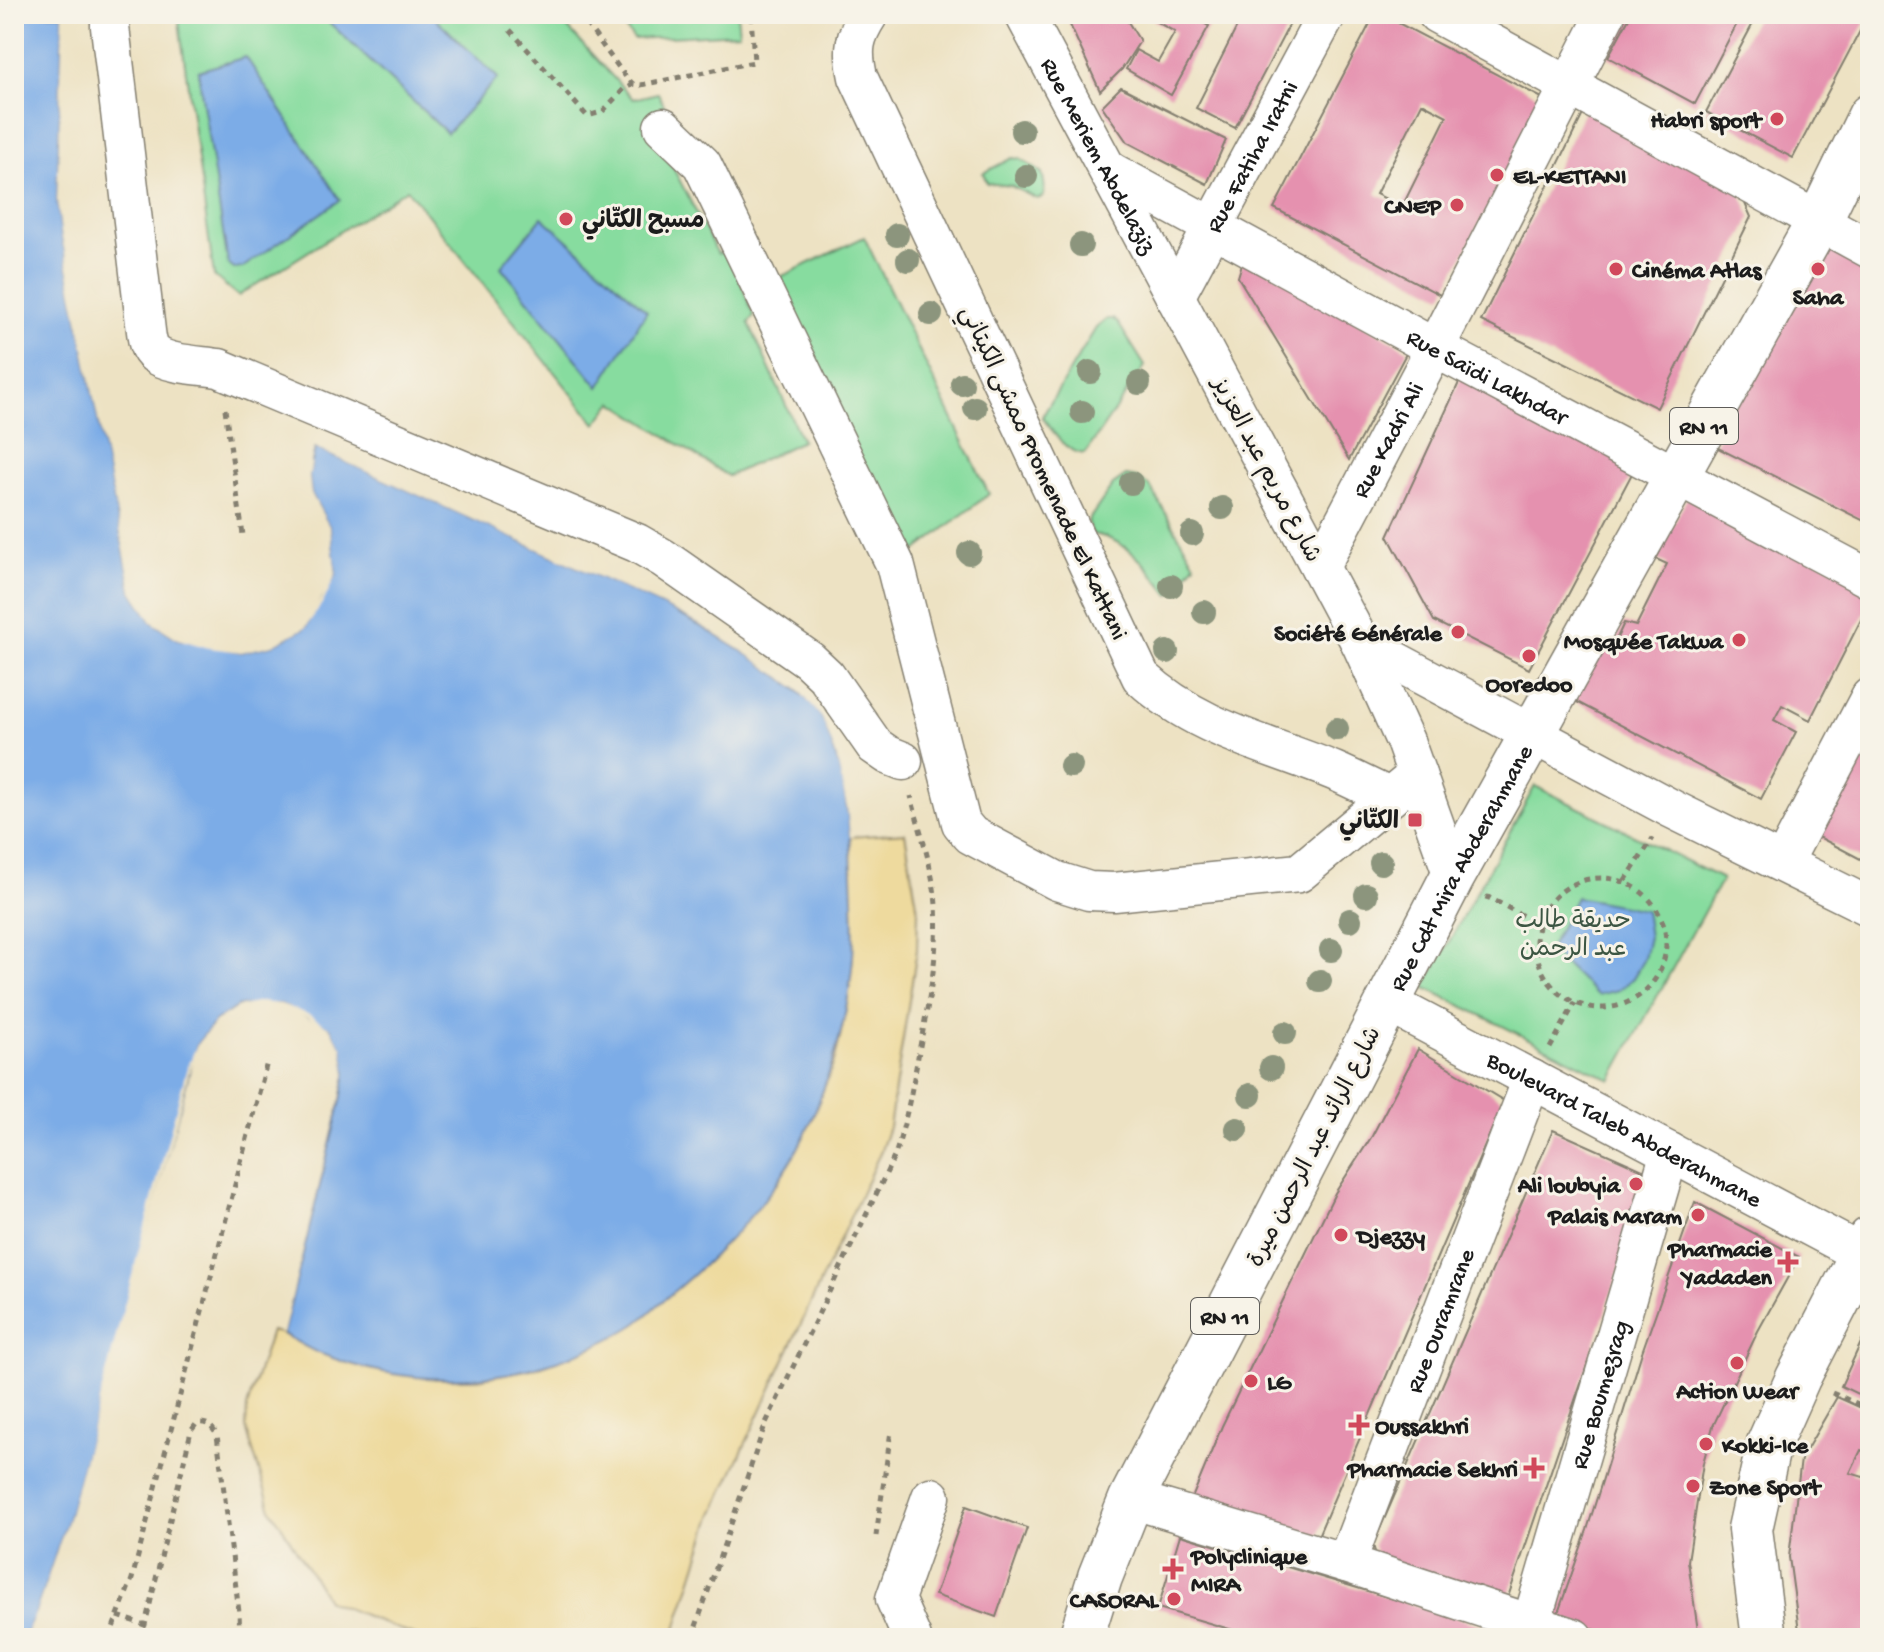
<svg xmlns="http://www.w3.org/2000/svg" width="1884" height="1652" font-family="'Gochi Hand','Playpen Sans Arabic',sans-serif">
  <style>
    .green { fill: #87dc9f; stroke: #527c5e; stroke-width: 2 }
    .sand { fill: #eeda9e; stroke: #857b5d; stroke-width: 2 }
    .water { fill: #7cace7; stroke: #4c6482; stroke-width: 2 }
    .pier { fill: #ede2c3 }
    .building { fill: #e591af; fill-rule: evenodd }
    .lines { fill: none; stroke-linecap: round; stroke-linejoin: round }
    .minor-casing { stroke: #847f70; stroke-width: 41 }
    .major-casing { stroke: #847f70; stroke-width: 47 }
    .path { stroke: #847f70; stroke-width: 5; stroke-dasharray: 6 6; stroke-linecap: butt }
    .minor { stroke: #fff; stroke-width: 38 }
    .major { stroke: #fff; stroke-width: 44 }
    .tree { fill: #8c957d }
    .poi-dot { fill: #d1495b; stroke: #f7f3e8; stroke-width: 3 }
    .labels { text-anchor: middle; stroke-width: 6; stroke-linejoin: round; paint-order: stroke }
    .shield { fill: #f7f3e8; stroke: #5e5c59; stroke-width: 2 }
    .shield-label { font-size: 22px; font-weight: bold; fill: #1c1c1c }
    .poi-label { font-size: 24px; font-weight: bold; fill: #1c1c1c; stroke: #f7f3e8; text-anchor: end }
    .street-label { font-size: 24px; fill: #1c1c1c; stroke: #f7f3e8 }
    .park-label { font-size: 24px; fill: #3c5643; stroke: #f7f3e8 }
  </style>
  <rect width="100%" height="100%" fill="#f7f3e8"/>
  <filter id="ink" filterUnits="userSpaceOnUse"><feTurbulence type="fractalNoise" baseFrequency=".0125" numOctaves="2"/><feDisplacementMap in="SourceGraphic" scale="16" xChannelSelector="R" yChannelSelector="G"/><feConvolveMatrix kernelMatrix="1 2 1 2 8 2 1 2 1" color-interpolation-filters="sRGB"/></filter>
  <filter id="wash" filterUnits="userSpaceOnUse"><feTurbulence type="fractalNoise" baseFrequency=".006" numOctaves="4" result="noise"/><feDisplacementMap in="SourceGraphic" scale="32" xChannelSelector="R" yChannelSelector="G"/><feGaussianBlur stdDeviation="1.8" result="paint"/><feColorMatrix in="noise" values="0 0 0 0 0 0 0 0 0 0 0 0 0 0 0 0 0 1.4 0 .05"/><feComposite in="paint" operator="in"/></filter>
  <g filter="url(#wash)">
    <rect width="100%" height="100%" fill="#ede2c3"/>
    <g class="green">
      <path d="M178,14h377l78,85 25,-6 12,24 -13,20 61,117 10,-5 26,67 -5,7 53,118 -74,35 -115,-74 -17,22 -189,-235 -169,107 -24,-20z"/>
      <path d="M613,14h124l2,19 -105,6z"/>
      <path d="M1012,158l8,1 22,14c2,8 4,15 1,24l-6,2 -26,-13 -24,-3 -4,-10z"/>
      <path d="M864,237l125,257 -81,63 -134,-277z"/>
      <path d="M1107,319h6l5,4 27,43 -60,88c-22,-3 -30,-21 -43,-37l54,-89z"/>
      <path d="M1126,476l10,2 14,8 45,78 -25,31c-15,-19 -36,-47 -60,-56 -6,-3 -12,-4 -18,-5l-4,-13 25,-36z"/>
      <path d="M1535,786l187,93 -111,201 -187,-93z"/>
    </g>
    <path class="sand" d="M905,833l13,78 -1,39 -28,177 -9,26 -168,363 -39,122h-252l-93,-37 -57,-92 -25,-81 1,-21 24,-76 12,3 32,17 38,12 40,10 45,6h40l59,-11 54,-20 45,-24 141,-140 33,-60 25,-64 11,-50 7,-53 -3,-120z"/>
    <g class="water">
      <path d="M14,14h49l-6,186 4,33 71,358 20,31 26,17 63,13 32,-7 33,-18 30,-53 -6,-46 -19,-35 -2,-17 6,-28 346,157c34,17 66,36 98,57 23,16 45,30 61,53 5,7 7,16 10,24 16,42 21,90 22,136 1,27 3,55 1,82 -4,57 -20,111 -42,164 -21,51 -56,94 -95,132 -16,17 -34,31 -51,46 -10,8 -19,18 -29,25 -21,14 -45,24 -68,33 -84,31 -169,28 -252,-5 -12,-5 -22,-12 -33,-18l58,-234 5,-28 -4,-24 -12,-20 -49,-24 -43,2 -23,16 -18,22 -129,474 -32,94 -12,26h-10z"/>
      <path d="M320,14h111l67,64 -51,55z"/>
      <path d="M246,57l94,143 -98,68 -8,1 -6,-5 -30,-193z"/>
      <path d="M542,217l105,94 -48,76 -98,-120z"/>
      <path d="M1576,897l69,13 4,27 -5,22 -11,19 -14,12 -22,5 -48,-46z"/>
    </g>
    <g class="pier">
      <path d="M63,14h4l-6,186 4,32 71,358 19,30 25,15 30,9 31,4 30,-7 33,-18 17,-24 11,-25 -6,-44 -19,-37 -2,-18 4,-14 3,2 -3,13 2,17 19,35 6,46 -12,27 -18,26 -33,18 -32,7 -32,-4 -31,-9 -26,-17 -20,-31 -71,-358 -4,-33z"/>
      <path d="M314,445l349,156 35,18 45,27 56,39 26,30 15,39 11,54 3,29h-4l-3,-29 -11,-53 -14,-37 -25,-30 -56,-38 -45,-28 -35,-17 -346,-157 -3,-2z"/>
      <path d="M260,1002l21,2 29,11 20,13 12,19 4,25 -63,262 -4,-1 63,-261 -4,-23 -11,-18 -19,-13 -28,-10 -19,-2 -21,4 -23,15 -17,21 -11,27 -117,446 -33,94 -11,25h-4l12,-26 32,-94 118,-447 11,-27 18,-22 23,-15z"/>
    </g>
    <g id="blocks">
      <g class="building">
        <path d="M1065,14h58l17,27 -18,28 -22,22z"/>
        <path d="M1156,14h31l22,12 -38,69 -45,-26 10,-19 22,12 17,-30 -22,-12z"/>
        <path d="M1232,14h63l-60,114 -39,-20 45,-89z"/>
        <path d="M1375,14h6l163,85 -102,197 -168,-88zM1422,103l25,13 -45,91 -26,-13z"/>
        <path d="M1631,14h111l-47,90 -87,-47z"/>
        <path d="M1758,14h111l-76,144 -87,-46z"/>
        <path d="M1121,87l105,53 -19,44 -80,-42 -25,-36z"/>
        <path d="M1586,108l150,75 15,34 -94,191 -176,-87z"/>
        <path d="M1818,237l52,26v261l-156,-78z"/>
        <path d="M1244,257l164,93 -59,110 -111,-183z"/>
        <path d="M1462,376l174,90 -107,203 -95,-48 -46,-85z"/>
        <path d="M1689,494l181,93v15l-60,118 -28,-15 -8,15 22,12 -35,67 -186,-98 33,-63 7,4 9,-19 12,3 31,-62 -11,-5z"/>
        <path d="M1870,733v131l-55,-29z"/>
        <path d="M1418,1049l86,52 -186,435 -126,-38 30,-72 113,-233 37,-57z"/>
        <path d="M1553,1130l99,44 -144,423 -130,-35 -5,-17z"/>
        <path d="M1695,1202l104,55 -41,74 -45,95 -10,37 -15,98 11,77h-81l-61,-22 30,-86 55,-178z"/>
        <path d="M1870,1323v77l-29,-14z"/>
        <path d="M1837,1397l33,15v42l-9,-4 -11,23 20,6v159h-70l-11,-81 12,-98z"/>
        <path d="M966,1506l61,22 -31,89 -61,-22z"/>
        <path d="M1180,1535l311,93 -3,10h-228l-102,-30z"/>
      </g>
    </g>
  </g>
  <g filter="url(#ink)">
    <use href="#blocks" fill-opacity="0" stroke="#847f70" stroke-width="2"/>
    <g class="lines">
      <defs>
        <g id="minor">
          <path d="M110,14v13l36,304c1,8 2,18 9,23 14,11 46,11 64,14l418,175 26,15 146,102 17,16 49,70 13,9 15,6"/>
          <path d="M869,14c-15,23 -17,36 -11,63l283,600c56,52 125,66 193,94 19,8 37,18 56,26"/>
          <path id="s1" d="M1024,14l336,628 45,99 48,135"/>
          <path d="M1437,14l433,235"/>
          <path d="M663,127l39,37 193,400 66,259 10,12 86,46 32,10 25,1 185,-19 118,-98"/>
          <path id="s2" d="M1108,170l327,178 435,231"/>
          <path id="s3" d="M1175,297l152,-283"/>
          <path id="s4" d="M1320,567l115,-219 171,-334"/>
          <path d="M1360,642l312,167 198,98"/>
          <path d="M1783,863l87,-166"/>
          <path id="s5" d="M1388,1003l474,251"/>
          <path d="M1131,1499l215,64 228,75"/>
          <path id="s6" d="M1346,1563l186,-484"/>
          <path d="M912,1638l-17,-39 36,-102"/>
          <path id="s7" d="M1527,1638l143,-486"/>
        </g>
        <g id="major">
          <path id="s8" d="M1081,1638l19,-61 31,-78 322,-623 366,-655 51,-105"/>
          <path d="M1764,1638l-14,-109 19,-86 29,-65 72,-139"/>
        </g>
      </defs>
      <use href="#minor" class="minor-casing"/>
      <use href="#major" class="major-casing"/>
      <g class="path">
        <path d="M579,14l47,63 7,7 8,1 113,-23 -3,-48"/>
        <path d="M510,30l77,86 15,-4 22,-23 9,-5"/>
        <path d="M225,409l18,126"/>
        <circle cx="1601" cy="943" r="65"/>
        <path d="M1625,881l28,-43"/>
        <path d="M1487,900l1,-3 50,27"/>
        <path d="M1550,1048l25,-45"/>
        <path d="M1832,1393l38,16"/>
        <path d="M876,1536l15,-105"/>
        <path d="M118,1616l27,9"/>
        <path d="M109,1638l23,-59 135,-517"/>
        <path d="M138,1638l7,-13 46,-194 6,-8c11,-1 14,3 20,12l22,177 1,26"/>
        <path d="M692,1638l73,-213 130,-270c12,-36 18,-72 25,-109 9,-47 19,-93 16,-141 -3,-37 -16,-73 -25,-109"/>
      </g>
      <use href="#minor" class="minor"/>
      <use href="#major" class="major"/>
    </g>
    <g class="tree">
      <circle cx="1022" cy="131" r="12"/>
      <circle cx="1026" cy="176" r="12"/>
      <circle cx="897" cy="235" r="12"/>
      <circle cx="1081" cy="245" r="12"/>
      <circle cx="908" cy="260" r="12"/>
      <circle cx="931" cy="314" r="12"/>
      <circle cx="1090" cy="372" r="12"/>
      <circle cx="1139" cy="383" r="12"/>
      <circle cx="962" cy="384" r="12"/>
      <circle cx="975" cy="408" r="12"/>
      <circle cx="1082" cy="412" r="12"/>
      <circle cx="1131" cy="483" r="12"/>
      <circle cx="1222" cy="508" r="12"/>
      <circle cx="1192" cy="534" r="12"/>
      <circle cx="969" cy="553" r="12"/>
      <circle cx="1171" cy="586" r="12"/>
      <circle cx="1204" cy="612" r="12"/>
      <circle cx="1167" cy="652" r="12"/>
      <circle cx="1337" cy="729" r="12"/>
      <circle cx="1071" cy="766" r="12"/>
      <circle cx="1381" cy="863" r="12"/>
      <circle cx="1366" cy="895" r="12"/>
      <circle cx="1350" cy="920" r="12"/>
      <circle cx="1331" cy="950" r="12"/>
      <circle cx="1320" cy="981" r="12"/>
      <circle cx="1285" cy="1033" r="12"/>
      <circle cx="1271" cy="1068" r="12"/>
      <circle cx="1250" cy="1095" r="12"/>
      <circle cx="1237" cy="1129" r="12"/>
    </g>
  </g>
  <g class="poi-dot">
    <circle cx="1777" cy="119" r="8"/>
    <circle cx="1497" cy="175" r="8"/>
    <circle cx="1457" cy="205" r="8"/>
    <circle cx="566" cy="219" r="8"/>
    <circle cx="1616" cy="269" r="8"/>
    <circle cx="1818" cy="269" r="8"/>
    <circle cx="1458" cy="632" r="8"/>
    <circle cx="1739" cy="640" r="8"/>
    <circle cx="1529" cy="656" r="8"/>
    <rect x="1407" y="812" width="16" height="16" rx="4"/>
    <circle cx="1636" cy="1184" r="8"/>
    <circle cx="1698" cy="1215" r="8"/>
    <circle cx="1341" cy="1235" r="8"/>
    <path d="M1784 1250h8v8h8v8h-8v8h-8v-8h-8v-8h8z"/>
    <circle cx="1737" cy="1363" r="8"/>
    <circle cx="1251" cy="1381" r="8"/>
    <path d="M1355 1413h8v8h8v8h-8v8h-8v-8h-8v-8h8z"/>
    <circle cx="1706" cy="1444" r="8"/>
    <path d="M1530 1456h8v8h8v8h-8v8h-8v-8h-8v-8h8z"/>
    <circle cx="1693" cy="1486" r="8"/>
    <path d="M1169 1557h8v8h8v8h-8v8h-8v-8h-8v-8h8z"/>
    <circle cx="1174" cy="1599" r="8"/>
  </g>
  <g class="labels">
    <g class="shield">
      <rect x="1670" y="408" width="68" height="36" rx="6"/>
      <rect x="1191" y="1298" width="68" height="36" rx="6"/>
    </g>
    <g class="shield-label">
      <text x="1704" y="434">RN 11</text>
      <text x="1225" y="1324">RN 11</text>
    </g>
    <g class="poi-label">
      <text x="1761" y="127">Habri sport</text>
      <text x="1513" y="183" text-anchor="start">EL-KETTANI</text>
      <text x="1441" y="213">CNEP</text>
      <text x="582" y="227" text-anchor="start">مسبح الكتّاني</text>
      <text x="1632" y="277" text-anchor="start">Cinéma Atlas</text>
      <text x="1818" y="304" text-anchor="middle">Saha</text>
      <text x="1442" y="640">Société Générale</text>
      <text x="1723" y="648">Mosquée Takwa</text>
      <text x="1529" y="691" text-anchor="middle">Ooredoo</text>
      <text x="1399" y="828">الكتّاني</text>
      <text x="1620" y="1192">Ali loubyia</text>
      <text x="1682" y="1223">Palais Maram</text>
      <text x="1357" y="1243" text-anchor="start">Djezzy</text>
      <text x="1772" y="1256">Pharmacie<tspan x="1772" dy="28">Yadaden</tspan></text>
      <text x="1267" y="1389" text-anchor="start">LG</text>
      <text x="1737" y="1398" text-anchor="middle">Action Wear</text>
      <text x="1375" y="1433" text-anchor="start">Oussakhri</text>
      <text x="1722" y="1452" text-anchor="start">Kokki-Ice</text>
      <text x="1518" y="1476">Pharmacie Sekhri</text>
      <text x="1709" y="1494" text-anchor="start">Zone Sport</text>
      <text x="1191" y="1563" text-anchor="start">Polyclinique<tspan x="1191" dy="28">MIRA</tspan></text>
      <text x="1158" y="1607">CASORAL</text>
    </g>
    <g class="street-label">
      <text dy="8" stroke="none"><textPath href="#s1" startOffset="160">Rue Meriem Abdelaziz</textPath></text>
      <text dy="8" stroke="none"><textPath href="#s3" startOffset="160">Rue Fatiha Iratni</textPath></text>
      <text dy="8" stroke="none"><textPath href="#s2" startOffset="432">Rue Saïdi Lakhdar</textPath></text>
      <text dy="8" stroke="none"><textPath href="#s4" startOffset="144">Rue Kadri Ali</textPath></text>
      <text transform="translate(1268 469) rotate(62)" y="8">شارع مريم عبد العزيز</text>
      <text transform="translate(1045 472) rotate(65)" y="8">ممشى الكيتاني Promenade El Kattani</text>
      <text dy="8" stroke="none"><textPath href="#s8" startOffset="860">Rue Cdt Mira Abderahmane</textPath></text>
      <text dy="8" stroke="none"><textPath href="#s5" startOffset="268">Boulevard Taleb Abderahmane</textPath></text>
      <text transform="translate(1313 1146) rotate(-63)" y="8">شارع الرائد عبد الرحمن ميرة</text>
      <text dy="8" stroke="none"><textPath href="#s6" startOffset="260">Rue Ouramrane</textPath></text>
      <text dy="8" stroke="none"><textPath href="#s7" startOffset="254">Rue Boumezrag</textPath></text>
    </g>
    <g class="park-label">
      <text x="1573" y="927">حديقة طالب<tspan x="1573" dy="28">عبد الرحمن</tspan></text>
    </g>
  </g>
  <rect width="1884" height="1652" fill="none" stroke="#f7f3e8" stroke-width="48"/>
</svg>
